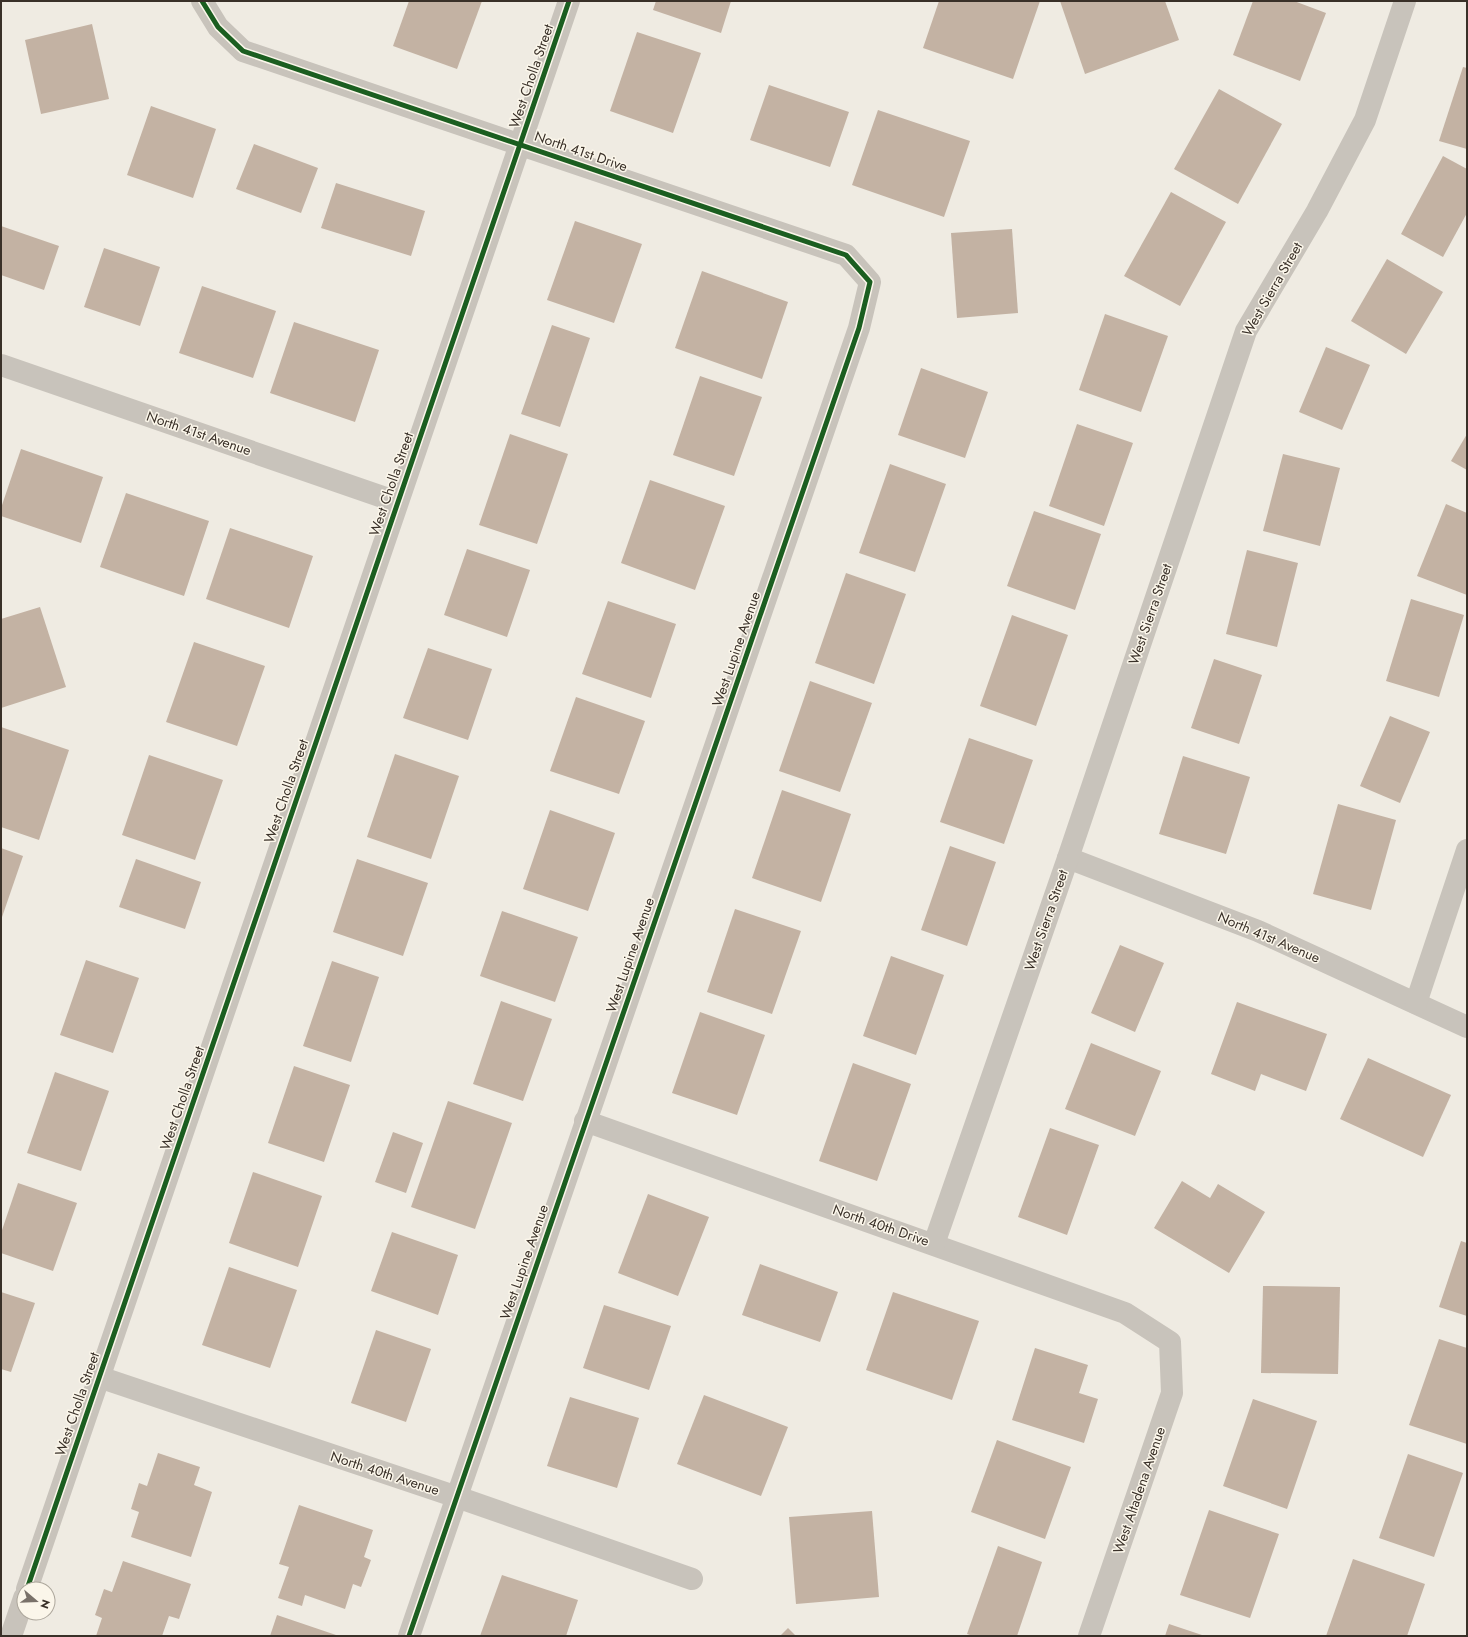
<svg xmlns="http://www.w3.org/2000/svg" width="1468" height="1637" font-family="Jost,sans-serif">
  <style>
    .building { fill: #c3b2a3 }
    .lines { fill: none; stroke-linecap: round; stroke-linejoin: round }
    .minor { stroke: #c8c3bb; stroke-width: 22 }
    .cycleway-casing { stroke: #fbf6ea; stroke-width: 8 }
    .cycleway { stroke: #1b5e20; stroke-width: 5 }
    .labels { text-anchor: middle; stroke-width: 3; stroke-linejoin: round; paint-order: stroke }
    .street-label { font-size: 14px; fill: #393028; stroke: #fbf6ea }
  </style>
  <rect width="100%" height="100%" fill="#efebe2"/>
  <g class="building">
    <path d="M409,1h73l-25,68 -64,-23z"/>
    <path d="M656,1h75l-10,32 -68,-23z"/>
    <path d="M939,1h101l-27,78 -90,-31z"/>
    <path d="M1060,1h105l14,39 -94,34z"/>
    <path d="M1253,1h41l32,12 -26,68 -67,-26z"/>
    <path d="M92,24l17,75 -68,15 -16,-74z"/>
    <path d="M637,32l64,21 -28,80 -63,-22z"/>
    <path d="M1463,67l4,1v81l-28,-8z"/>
    <path d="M769,85l80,27 -19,55 -80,-27z"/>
    <path d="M1219,89l63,35 -44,80 -64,-35z"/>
    <path d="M151,106l65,23 -23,69 -66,-23z"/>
    <path d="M878,110l92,31 -26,76 -92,-32z"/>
    <path d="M254,144l64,24 -17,45 -65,-24z"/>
    <path d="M1443,156l24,13v44l-24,44 -42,-23z"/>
    <path d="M336,183l89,28 -14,45 -90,-28z"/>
    <path d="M1171,192l55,30 -46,84 -56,-30z"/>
    <path d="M575,221l67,23 -28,79 -67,-23z"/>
    <path d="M1,226l58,20 -15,44 -43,-15z"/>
    <path d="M1012,229l6,84 -61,5 -6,-85z"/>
    <path d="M104,248l56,19 -20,59 -56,-19z"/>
    <path d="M1387,259l56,33 -37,62 -55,-33z"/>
    <path d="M702,271l86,31 -26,77 -87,-31z"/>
    <path d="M202,286l74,25 -23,67 -74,-25z"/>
    <path d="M1105,314l63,22 -27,76 -62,-22z"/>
    <path d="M294,322l85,28 -24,72 -85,-29z"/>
    <path d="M552,325l38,13 -30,89 -39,-13z"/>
    <path d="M1326,347l44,18 -28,65 -43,-18z"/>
    <path d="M921,368l67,24 -23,66 -67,-23z"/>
    <path d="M700,376l62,21 -28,79 -61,-21z"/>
    <path d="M1077,424l56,19 -29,83 -55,-20z"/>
    <path d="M510,434l58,20 -31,90 -58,-19z"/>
    <path d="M1467,434v36l-16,-9z"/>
    <path d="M21,449l82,28 -22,66 -80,-27v-8z"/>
    <path d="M1283,454l57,14 -20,78 -57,-15z"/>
    <path d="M890,464l56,20 -31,88 -56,-19z"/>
    <path d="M650,480l75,26 -30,84 -74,-27z"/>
    <path d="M126,493l83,28 -25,75 -84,-29z"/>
    <path d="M1446,504l21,9v82l-50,-19z"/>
    <path d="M1034,511l67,23 -26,76 -68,-24z"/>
    <path d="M230,528l83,28 -24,72 -83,-29z"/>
    <path d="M467,549l63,21 -23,67 -63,-22z"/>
    <path d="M1247,550l51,13 -21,84 -51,-13z"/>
    <path d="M846,573l60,21 -32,90 -59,-21z"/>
    <path d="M1411,599l53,16 -25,82 -53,-16z"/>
    <path d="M608,601l68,23 -25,74 -69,-24z"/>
    <path d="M40,607l26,80 -65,21v-89z"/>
    <path d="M1012,615l56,20 -32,91 -56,-20z"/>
    <path d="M194,642l71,24 -28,80 -71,-24z"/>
    <path d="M428,648l64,21 -24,71 -65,-22z"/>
    <path d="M1214,659l48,16 -23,69 -48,-16z"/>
    <path d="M810,681l62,22 -32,89 -61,-21z"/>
    <path d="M576,697l69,24 -26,73 -69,-23z"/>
    <path d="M1390,716l40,16 -30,71 -40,-17z"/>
    <path d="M1,727l68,23 -30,90 -38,-13z"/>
    <path d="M969,738l64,22 -29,84 -64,-22z"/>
    <path d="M395,754l64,22 -28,83 -64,-22z"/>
    <path d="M149,755l74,25 -28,80 -73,-25z"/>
    <path d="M1183,756l67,21 -24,77 -67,-20z"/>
    <path d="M782,790l69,24 -30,88 -69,-24z"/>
    <path d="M1338,804l58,16 -25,90 -58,-16z"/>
    <path d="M550,810l65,23 -27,78 -65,-22z"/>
    <path d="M950,846l46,16 -29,84 -46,-16z"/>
    <path d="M1,848l22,8 -22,64z"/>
    <path d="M136,859l65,23 -16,47 -66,-22z"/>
    <path d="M357,859l71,24 -25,73 -70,-24z"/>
    <path d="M735,909l66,22 -29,83 -65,-22z"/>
    <path d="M502,911l76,26 -23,65 -75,-26z"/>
    <path d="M1120,945l44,18 -29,69 -44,-19z"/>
    <path d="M891,956l53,19 -28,80 -53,-19z"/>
    <path d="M86,960l53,18 -26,75 -53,-18z"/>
    <path d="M332,961l47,16 -28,85 -48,-16z"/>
    <path d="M501,1001l51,18 -29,82 -50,-17z"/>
    <path d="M1237,1002l90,32 -21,57 -45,-17 -6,17 -44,-17z"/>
    <path d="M700,1012l65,23 -28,80 -65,-22z"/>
    <path d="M1091,1043l70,28 -26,65 -70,-27z"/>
    <path d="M1368,1058l83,37 -28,62 -83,-38z"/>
    <path d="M853,1063l58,21 -34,97 -58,-20z"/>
    <path d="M294,1066l56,19 -26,77 -56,-19z"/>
    <path d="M55,1072l54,19 -28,80 -54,-18z"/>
    <path d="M448,1101l64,22 -37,106 -64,-22z"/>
    <path d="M1050,1128l49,17 -32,90 -49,-18z"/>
    <path d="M393,1132l30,11 -17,50 -31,-11z"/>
    <path d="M253,1172l69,24 -24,71 -69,-24z"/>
    <path d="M1182,1181l28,17 8,-14 47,28 -36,61 -75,-45z"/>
    <path d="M18,1183l59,20 -24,68 -52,-18v-20z"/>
    <path d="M648,1194l61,23 -31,79 -60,-23z"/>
    <path d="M392,1232l66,23 -20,60 -67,-24z"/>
    <path d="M1461,1241l6,2v73l-28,-9z"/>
    <path d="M760,1264l78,28 -18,50 -78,-27z"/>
    <path d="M229,1267l68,23 -27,78 -68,-23z"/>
    <path d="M1263,1286l77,1 -2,87 -77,-1z"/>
    <path d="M1,1292l34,11 -24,69 -10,-3z"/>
    <path d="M893,1292l86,29 -27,79 -86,-30z"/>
    <path d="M604,1305l67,21 -22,64 -66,-22z"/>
    <path d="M376,1330l55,19 -25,73 -55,-19z"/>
    <path d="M1439,1339l28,9v96l-58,-19z"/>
    <path d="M1035,1348l53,17 -9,28 19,6 -14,44 -72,-23z"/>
    <path d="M704,1395l84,32 -27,69 -84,-32z"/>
    <path d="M570,1397l69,21 -22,70 -70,-22z"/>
    <path d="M1253,1399l64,22 -30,88 -64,-23z"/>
    <path d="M997,1440l74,27 -26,72 -74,-27z"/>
    <path d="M158,1453l42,14 -6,18 18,7 -21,65 -60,-20 8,-25 -8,-3 8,-26 8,3z"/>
    <path d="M1408,1454l55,19 -29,84 -55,-19z"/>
    <path d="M299,1505l74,25 -9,27 7,3 -10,27 -8,-3 -8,25 -40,-14 -3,11 -24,-8 11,-31 -10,-3z"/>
    <path d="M1209,1510l70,24 -29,84 -70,-23z"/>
    <path d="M872,1511l7,86 -83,7 -7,-87z"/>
    <path d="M998,1546l44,16 -25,74h-44l-6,-2z"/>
    <path d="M1353,1559l72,25 -18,52h-81z"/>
    <path d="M123,1561l68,23 -12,35 -10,-3 -7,20h-66l6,-18 -7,-3 9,-26 8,3z"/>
    <path d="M502,1575l76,25 -12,36h-86z"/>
    <path d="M277,1615l59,20 -1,1h-65z"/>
    <path d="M1169,1624l36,12h-40z"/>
    <path d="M788,1628l8,8h-16z"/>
  </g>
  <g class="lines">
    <g class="minor">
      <path d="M202,1l16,26 25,24 603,204 24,27 -11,46 -450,1308"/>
      <path d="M1,365l396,137"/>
      <path d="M1068,858l190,73 209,96"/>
      <path d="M1416,1003l51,-153"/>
      <path d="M585,1121l540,192 45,29 2,51 -83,243"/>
      <path d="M934,1244l134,-386 178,-527 71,-120 48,-91 40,-119"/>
      <path d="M99,1377l358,120 235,82"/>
      <path d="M27,1589l542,-1588"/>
      <path d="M11,1636l13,-38"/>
    </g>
    <defs>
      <g id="cycleway">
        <path d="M202,1l16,26 25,24 603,204 24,27 -11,46 -450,1308"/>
        <path d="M27,1589l542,-1588"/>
      </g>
    </defs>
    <use href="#cycleway" class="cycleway-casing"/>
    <use href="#cycleway" class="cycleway"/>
  </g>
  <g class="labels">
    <g class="street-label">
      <text transform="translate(531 76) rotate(-71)" y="5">West Cholla Street</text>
      <text transform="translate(581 151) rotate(19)" y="5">North 41st Drive</text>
      <text transform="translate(1272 289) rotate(-60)" y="5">West Sierra Street</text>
      <text transform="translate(199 433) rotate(19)" y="5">North 41st Avenue</text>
      <text transform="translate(391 484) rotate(-71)" y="5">West Cholla Street</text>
      <text transform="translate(1150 614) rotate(-71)" y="5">West Sierra Street</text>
      <text transform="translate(736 649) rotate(-71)" y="5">West Lupine Avenue</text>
      <text transform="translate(286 791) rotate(-71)" y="5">West Cholla Street</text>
      <text transform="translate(1046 920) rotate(-71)" y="5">West Sierra Street</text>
      <text transform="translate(1269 937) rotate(23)" y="5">North 41st Avenue</text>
      <text transform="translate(630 955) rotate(-71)" y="5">West Lupine Avenue</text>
      <text transform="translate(182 1098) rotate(-71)" y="5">West Cholla Street</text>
      <text transform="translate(881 1225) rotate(19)" y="5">North 40th Drive</text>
      <text transform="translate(524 1262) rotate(-71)" y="5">West Lupine Avenue</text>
      <text transform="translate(77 1404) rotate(-71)" y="5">West Cholla Street</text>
      <text transform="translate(385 1473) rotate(18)" y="5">North 40th Avenue</text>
      <text transform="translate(1139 1490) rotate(-71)" y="5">West Altadena Avenue</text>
    </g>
  </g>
  <rect width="1468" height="1637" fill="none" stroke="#393028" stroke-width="4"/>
  <g transform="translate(36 1601) rotate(109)"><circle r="19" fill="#fbf6ea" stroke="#ada79c"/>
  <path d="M0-3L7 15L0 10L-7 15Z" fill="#797169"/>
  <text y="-6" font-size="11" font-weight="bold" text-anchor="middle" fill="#393028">N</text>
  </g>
</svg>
